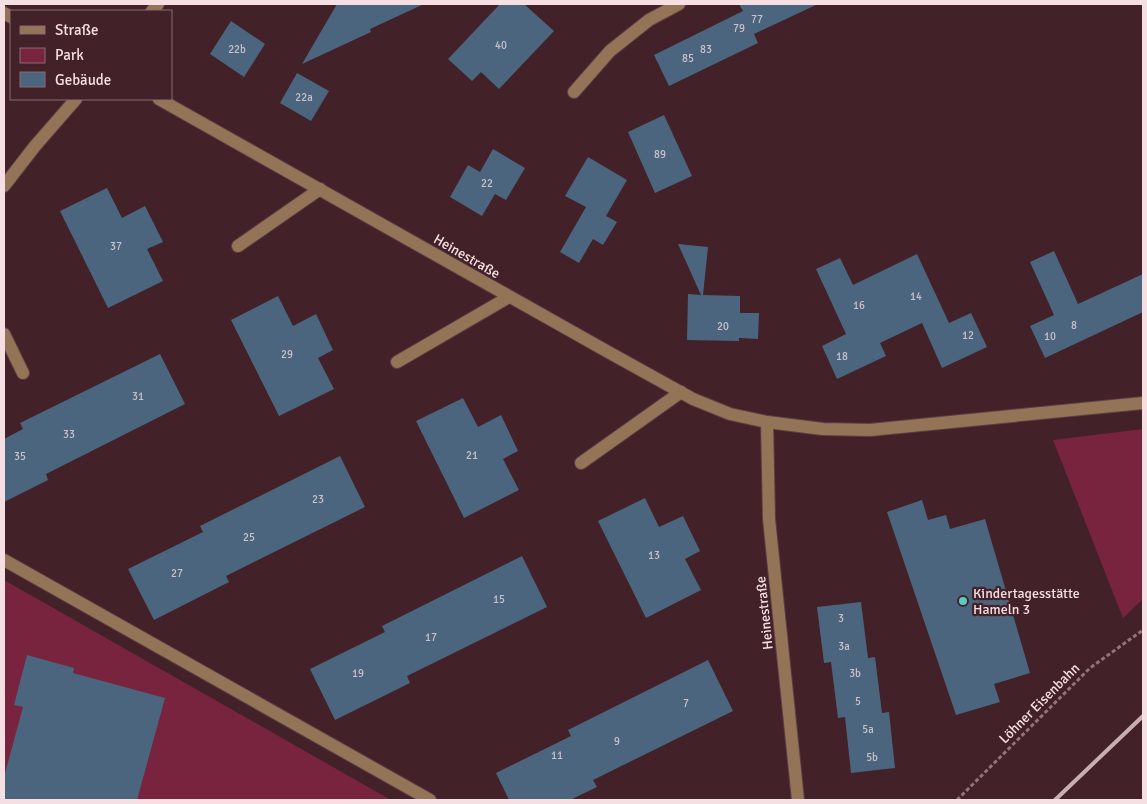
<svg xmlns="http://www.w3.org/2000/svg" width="1147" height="804" font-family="Signika,sans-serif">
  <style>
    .green { fill: #79243e }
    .building { fill: #4a657d }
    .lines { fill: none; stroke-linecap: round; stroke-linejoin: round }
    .minor-casing { stroke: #5f3f47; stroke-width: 14 }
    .path { stroke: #91757b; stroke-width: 3; stroke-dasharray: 4 2.5; stroke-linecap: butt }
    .minor { stroke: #937456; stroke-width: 12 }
    .rail { stroke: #c7aeb3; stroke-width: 4 }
    .poi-dot { fill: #57cec2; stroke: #422129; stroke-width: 2 }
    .labels { text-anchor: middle; stroke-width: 4.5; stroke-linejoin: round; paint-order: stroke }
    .number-label { font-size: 11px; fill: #cbc0ca }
    .street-label { font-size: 14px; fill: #f6dfe3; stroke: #422129 }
    .poi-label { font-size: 14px; fill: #f6dfe3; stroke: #422129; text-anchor: start }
  </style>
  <rect width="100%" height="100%" fill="#422129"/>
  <g class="green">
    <path d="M1143,429v170l-20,19 -70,-178z"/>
    <path d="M4,580l387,220h-387z"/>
  </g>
  <g class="building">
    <path d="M337,4h87l-54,25 1,3 -69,32z"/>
    <path d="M500,4h24l30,27 -55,58 -18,-17 -9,9 -24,-22z"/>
    <path d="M739,4h79l-64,30 4,9 -89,43 -15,-31 89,-44z"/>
    <path d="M231,21l34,23 -21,33 -34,-23z"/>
    <path d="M297,73l32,18 -18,30 -31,-18z"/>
    <path d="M664,115l28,61 -37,17 -27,-61z"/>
    <path d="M493,149l32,19 -19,32 -11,-6 -13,22 -32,-19 18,-32 12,7z"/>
    <path d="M588,157l39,23 -21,36 11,6 -14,23 -10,-6 -14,24 -19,-11 26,-45 -21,-11z"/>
    <path d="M107,188l15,30 23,-12 18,36 -16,7 16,32 -55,27 -48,-97z"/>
    <path d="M678,244l30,3 -5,48 37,1v17h19l-1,26 -19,-1v3l-52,-1 1,-46 13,1z"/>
    <path d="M1054,251l24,53 65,-30v38l-98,46 -15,-32 24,-11 -24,-53z"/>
    <path d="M917,254l32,69 22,-10 16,34 -45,21 -20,-45 -42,20 6,13 -49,23 -15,-33 24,-12 -30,-65 24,-11 13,27z"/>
    <path d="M278,296l15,30 23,-12 17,36 -15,8 16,31 -55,27 -48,-96z"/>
    <path d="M160,354l25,50 -139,70 2,6 -44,22v-63l19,-10 -3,-6z"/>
    <path d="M463,398l15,29 23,-12 17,36 -15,8 16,31 -55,28 -48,-97z"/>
    <path d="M340,456l25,51 -139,69 3,6 -75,38 -26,-51 75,-37 -3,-6z"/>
    <path d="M645,498l14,29 24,-11 17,35 -15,8 16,31 -55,28 -48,-97z"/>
    <path d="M922,500l6,20 18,-5 4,14 35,-10 45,154 -36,11 6,18 -44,13 -69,-203z"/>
    <path d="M522,556l25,51 -140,69 3,7 -75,37 -25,-51 75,-37 -3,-6z"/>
    <path d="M861,602l7,56 7,-1 7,56 7,-1 6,56 -44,5 -6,-56 -7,1 -7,-56 -7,1 -7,-56z"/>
    <path d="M27,655l47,13 -1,5 92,25 -28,102h-133v-23l19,-70 -9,-2z"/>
    <path d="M708,660l25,51 -140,69 4,7 -27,13h-61l-13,-27 75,-37 -3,-6z"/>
  </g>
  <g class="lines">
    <defs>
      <g id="minor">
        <path d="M152,11l6,-7"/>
        <path d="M4,13l7,4"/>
        <path d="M574,92l36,-41 39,-31 30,-16"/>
        <path d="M159,99l451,254 83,46 37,15 37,8 56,7 47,1 273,-27"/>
        <path d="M4,186l31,-40 41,-47"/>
        <path d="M238,246l82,-57"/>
        <path d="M4,334l19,39"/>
        <path d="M397,362l112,-65"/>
        <path d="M767,422l2,97 29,281"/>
        <path d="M581,463l100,-71"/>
        <path d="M4,560l426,240"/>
      </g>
    </defs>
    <use href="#minor" class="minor-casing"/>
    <path class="path" d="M957,800l133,-132 53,-38"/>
    <use href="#minor" class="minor"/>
    <path class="rail" d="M1055,800l88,-84"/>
  </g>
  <circle class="poi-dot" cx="963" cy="601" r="5"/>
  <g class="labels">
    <g class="number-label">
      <text x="757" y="23">77</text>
      <text x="739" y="32">79</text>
      <text x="501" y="49">40</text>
      <text x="237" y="53">22b</text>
      <text x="706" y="53">83</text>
      <text x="688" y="62">85</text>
      <text x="304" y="101">22a</text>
      <text x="660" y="158">89</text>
      <text x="487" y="187">22</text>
      <text x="116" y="250">37</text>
      <text x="916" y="300">14</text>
      <text x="859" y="309">16</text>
      <text x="1074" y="329">8</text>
      <text x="723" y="330">20</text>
      <text x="968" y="339">12</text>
      <text x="1050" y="340">10</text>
      <text x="287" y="358">29</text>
      <text x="842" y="360">18</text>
      <text x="138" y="400">31</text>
      <text x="69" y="438">33</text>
      <text x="472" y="459">21</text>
      <text x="20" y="460">35</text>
      <text x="318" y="503">23</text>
      <text x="249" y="541">25</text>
      <text x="654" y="559">13</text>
      <text x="177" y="577">27</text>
      <text x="499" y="603">15</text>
      <text x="841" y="622">3</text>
      <text x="431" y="641">17</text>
      <text x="844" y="650">3a</text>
      <text x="358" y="677">19</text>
      <text x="855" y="677">3b</text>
      <text x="858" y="705">5</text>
      <text x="686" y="707">7</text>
      <text x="868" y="733">5a</text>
      <text x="617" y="745">9</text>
      <text x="557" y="759">11</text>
      <text x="872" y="761">5b</text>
    </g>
    <g class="street-label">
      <text transform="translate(467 256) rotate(30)" y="5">Heinestraße</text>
      <text transform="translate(764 613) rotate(-96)" y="5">Heinestraße</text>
      <text transform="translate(1039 703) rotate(-45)" y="5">Löhner Eisenbahn</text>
    </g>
    <g class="poi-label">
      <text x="973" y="598">Kindertagesstätte<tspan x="973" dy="16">Hameln 3</tspan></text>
    </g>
  </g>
  <rect width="1147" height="804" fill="none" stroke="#f6dfe3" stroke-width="10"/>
  <rect x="10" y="10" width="162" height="90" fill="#422129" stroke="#8a6d73"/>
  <rect x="20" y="26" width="25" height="8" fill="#937456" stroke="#8a6d73"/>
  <text x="55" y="35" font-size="15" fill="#f6dfe3">Straße</text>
  <rect x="20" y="48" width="25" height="15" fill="#79243e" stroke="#8a6d73"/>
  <text x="55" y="60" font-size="15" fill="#f6dfe3">Park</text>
  <rect x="20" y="72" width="25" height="15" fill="#4a657d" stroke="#8a6d73"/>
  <text x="55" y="85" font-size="15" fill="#f6dfe3">Gebäude</text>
</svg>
